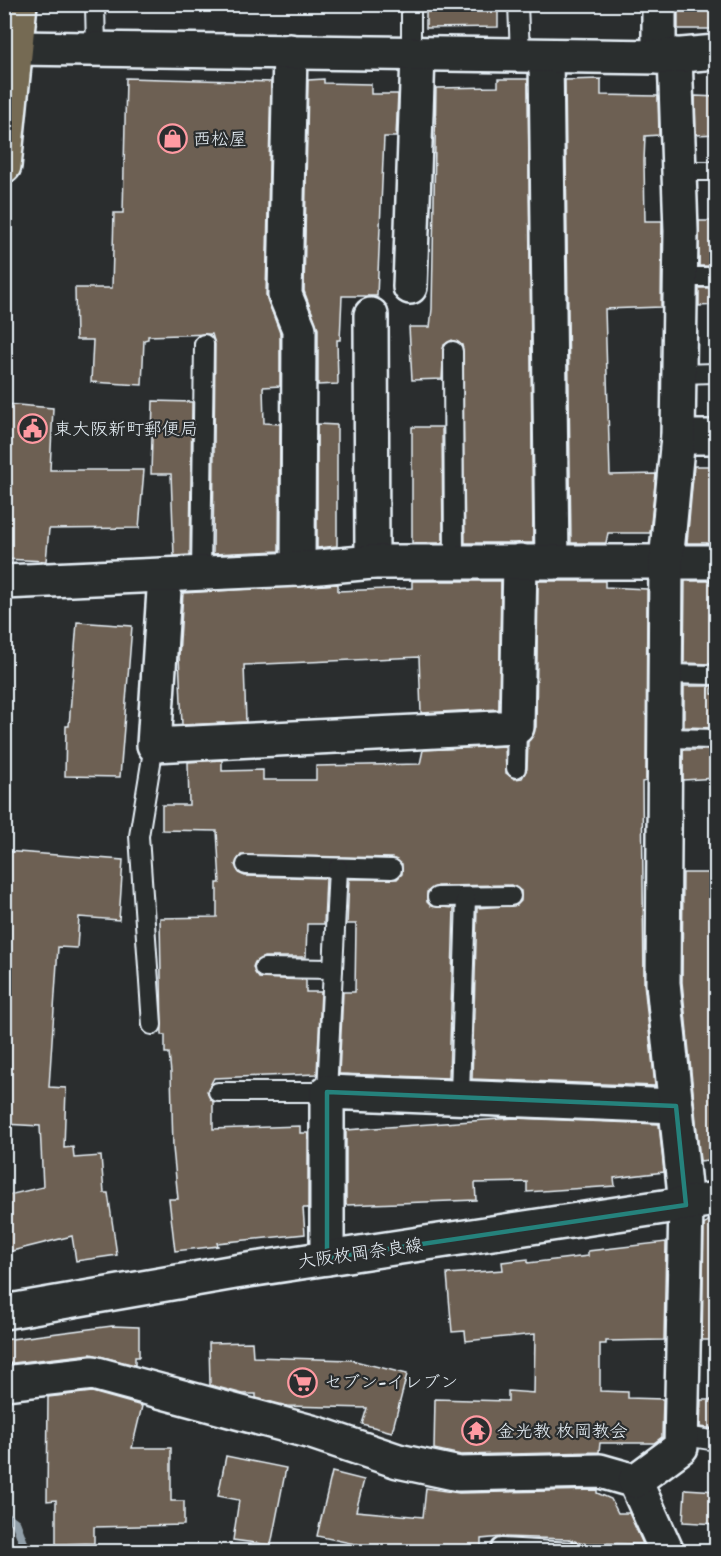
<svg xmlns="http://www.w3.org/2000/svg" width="721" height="1556" font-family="Sriracha,'Klee One',sans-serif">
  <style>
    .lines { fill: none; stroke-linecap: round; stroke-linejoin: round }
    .stream { stroke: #919fa9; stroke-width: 9 }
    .building { fill: #6d6153; stroke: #e8f1f8; stroke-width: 1.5 }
    .service-casing { stroke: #e8f1f8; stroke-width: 22 }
    .minor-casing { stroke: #e8f1f8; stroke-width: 38 }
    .tertiary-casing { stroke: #e8f1f8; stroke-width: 38 }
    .secondary-casing { stroke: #e8f1f8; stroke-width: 38 }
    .trunk-casing { stroke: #e8f1f8; stroke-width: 38 }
    .service { stroke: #2a2d2e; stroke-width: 18 }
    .minor { stroke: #2a2d2e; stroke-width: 33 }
    .tertiary { stroke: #2a2d2e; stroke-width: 33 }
    .secondary { stroke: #2a2d2e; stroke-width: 33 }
    .trunk { stroke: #746b52; stroke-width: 33 }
    .marked { fill: none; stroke: #25827c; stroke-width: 4.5; stroke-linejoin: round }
    .labels { text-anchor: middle; stroke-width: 4.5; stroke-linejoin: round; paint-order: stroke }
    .poi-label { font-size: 18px; fill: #e8f1f8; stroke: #2a2d2e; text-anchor: start }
    .street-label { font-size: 18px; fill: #e8f1f8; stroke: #2a2d2e }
  </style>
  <rect width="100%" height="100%" fill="#2a2d2e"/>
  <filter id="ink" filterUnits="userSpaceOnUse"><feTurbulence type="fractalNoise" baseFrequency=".0167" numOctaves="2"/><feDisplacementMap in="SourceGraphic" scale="12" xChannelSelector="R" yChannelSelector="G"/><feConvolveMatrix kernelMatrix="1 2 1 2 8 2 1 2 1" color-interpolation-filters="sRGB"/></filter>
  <g filter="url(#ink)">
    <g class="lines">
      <path class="stream" d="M4,1514l12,9 11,29"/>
    </g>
    <g class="building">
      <path d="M426,4h72v23l-72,1z"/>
      <rect x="678" y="4" width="36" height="25"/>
      <path d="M126,78l145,4 -5,213 14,38v53l-17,1 1,36 16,1 -1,127 -66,3 2,-210 -3,-10 -64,2v3l-4,1 -2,45 -51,-3 2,-42h-17l-1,-52h37l2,-75h9z"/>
      <path d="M324,79v4l47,1v10h27l-2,43h-12l-7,159h-35l-2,44h-3l1,44 -20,1v-56l-14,-38 4,-211z"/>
      <path d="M498,79h30l5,464h-68l-3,-198 -10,-5 -8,5 -2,34 -30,1 -3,-53h21l2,-18 4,-221 62,-1z"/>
      <path d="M601,79v16l57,1 1,39 -14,1 -1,25 1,60h17l-1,86 -56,2 5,166 46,-1 -6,59h-42l-2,10h-35l-6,-463z"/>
      <path d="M695,96l22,1v37l-21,1z"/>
      <rect x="699" y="221" width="18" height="45"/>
      <path d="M699,288h18v17l-18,1z"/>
      <path d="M153,401l39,1 -2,153 -16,1 -3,-82h-20z"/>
      <path d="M6,404l47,4 -3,62h94l-5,58 -90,1 -3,32 -42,-2z"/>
      <path d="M317,424l20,1v121l-20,2z"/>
      <path d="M412,427h30l1,116h-31z"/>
      <path d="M694,466h23v77h-30z"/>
      <path d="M412,581h89l-2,128 -78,4 -2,-56 -175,8 2,57 -64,3 -3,-69 4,-63 155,-9v7l74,-3z"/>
      <path d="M538,581h67v6l42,2 -1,192 -4,1 2,201 11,103 -183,-7 5,-171 40,-3 4,-4v-10l-10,-6 -74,1 -10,6v10l4,4 23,2 -5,170 -110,-4 4,-82h12l1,-68h-9l2,-45h48l5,-5v-10l-10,-6 -151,-3 -6,10 5,9 5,2 81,2 -2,46h-17l-1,33h-42l-9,5 -2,5 6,11 47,2v12h15l-4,82 -103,4 -7,13 6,11v27l87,-3v7h8v75h-5l2,26 -88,9 1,3 -43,5 -6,-52h9l-5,-51 -2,-75 -2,-20h-4v-18h-3l-2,-117 57,-1v-34h3l-3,-52 -55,-1v-25h27l-1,-43 34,-2v11l41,-1v10h53v-14l104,-2 3,-14 82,-4 1,27 9,6 7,-1 5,-9 1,-27 8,-15z"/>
      <path d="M685,581h29l-2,83 -28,-1z"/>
      <path d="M77,622l55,4 -12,151 -55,-1 1,-50h3z"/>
      <path d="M684,686h28v8h5v34l-33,-1z"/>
      <path d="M683,750h34v28l-34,2z"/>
      <path d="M4,851l119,9 -4,60 -40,-3 -2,31 -19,-1 -9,140 17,1 -2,60 9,-1 1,11 27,-2 3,37h4l9,62 -41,6 -4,-25 -68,17v-57l39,-9 -3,-61 -36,-2z"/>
      <path d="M683,873h34v286l-17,2 -18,-179z"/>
      <path d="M514,1118l145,6 5,48 -50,6 1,8 -88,6v-10l-52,1 1,17 -130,5v-75z"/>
      <path d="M717,1218v122h-15l2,-115 6,-6z"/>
      <path d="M666,1242l-2,98 -58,1v3h-6v47l28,1v6l35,1 -1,38 -8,6h-54l-1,9 -138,3 -27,-6 1,-50 73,2v-10l26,2 1,-59 -69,7 -1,-10 -13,1 -5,-58 56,-4 -1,-8 26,-3v4l60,-7v-5z"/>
      <path d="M112,1326l27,1v30h-4v8l-44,-11 -87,10v-24z"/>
      <path d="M252,1342l1,15 98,3 56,14 -15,58 -30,-8 5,-16 -80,-2 -31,-8v-4h-13l-33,-9 -1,-42z"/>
      <path d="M92,1392l50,14 -10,42h39v53h13v24l-90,2v16l-38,1v-44l-9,1 1,-104z"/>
      <path d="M701,1400h16v29l-17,-2z"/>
      <path d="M226,1456l60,12 -15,77 -38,-5 6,-40 -21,-4z"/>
      <path d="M332,1472l32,8 -8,31 67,6 3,-29 33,5 138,-3v3l14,6 7,14h11l14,31 -63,-1 -11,-4 -67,-2 -21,2v12h-122l1,-6 -43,-9z"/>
      <path d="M685,1489l32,2v33l-34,-2z"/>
    </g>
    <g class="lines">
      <defs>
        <g id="service">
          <path d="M95,4l1,45"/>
          <path d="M518,4l2,51"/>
          <path d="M411,55v-51"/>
          <path d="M679,171h37"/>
          <path d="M681,277h35"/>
          <path d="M453,351l1,210"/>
          <path d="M679,374l37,-1"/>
          <path d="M201,574l3,-230"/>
          <path d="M666,674l50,1"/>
          <path d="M665,738l51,1"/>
          <path d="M516,768l1,-41"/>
          <path d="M246,865l146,4"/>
          <path d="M437,897l74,-1"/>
          <path d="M264,968l69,1"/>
          <path d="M152,1025l-13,-189 15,-91"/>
          <path d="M218,1092h109l11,-224"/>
          <path d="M460,1096l6,-199"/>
          <path d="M680,1435l36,6"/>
          <path d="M501,1548l72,4"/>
        </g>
        <g id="minor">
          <path d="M290,51l-5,244 14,34 -1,240"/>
          <path d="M546,56l6,506"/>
          <path d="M659,57v-53"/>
          <path d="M410,287l8,-232"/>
          <path d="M371,315l1,247"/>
          <path d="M678,437h38"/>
          <path d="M165,575l-11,170 363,-18 3,-166"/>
          <path d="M4,582l294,-13 74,-7h344"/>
          <path d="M327,1258v-166l349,14"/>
          <path d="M4,1383l89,-10 222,60 83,28 61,13 141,-3 35,10 32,71"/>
          <path d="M635,1481l46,-34 5,-242 -23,-222 3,-421 12,-125 3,-206 -6,-176"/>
        </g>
        <path id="tertiary" d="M16,48l643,9 57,-5"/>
        <path id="secondary" d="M4,1312l231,-40 481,-73"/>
        <path id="trunk" d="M4,166l16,-162"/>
      </defs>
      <use href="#service" class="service-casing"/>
      <use href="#minor" class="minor-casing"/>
      <use href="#tertiary" class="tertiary-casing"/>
      <use href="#secondary" class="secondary-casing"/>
      <use href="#trunk" class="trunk-casing"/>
      <use href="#service" class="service"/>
      <use href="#minor" class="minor"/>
      <use href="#tertiary" class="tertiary"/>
      <use href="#secondary" class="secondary"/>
      <use href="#trunk" class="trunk"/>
    </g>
  </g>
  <path class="marked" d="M327,1092l349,14 10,99 -359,53z"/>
  <defs>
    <symbol id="shop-ring" viewBox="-11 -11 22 22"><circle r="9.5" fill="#2a2d2e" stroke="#ff9aa2" stroke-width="1.5"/><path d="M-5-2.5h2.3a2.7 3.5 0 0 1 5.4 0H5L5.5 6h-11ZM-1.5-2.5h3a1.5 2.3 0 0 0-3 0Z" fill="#ff9aa2"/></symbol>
    <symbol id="civic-ring" viewBox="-11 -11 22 22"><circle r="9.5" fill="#2a2d2e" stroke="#ff9aa2" stroke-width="1.5"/><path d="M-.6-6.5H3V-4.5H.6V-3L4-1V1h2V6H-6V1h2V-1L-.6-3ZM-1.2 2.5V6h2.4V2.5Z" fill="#ff9aa2"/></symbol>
    <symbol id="supermarket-ring" viewBox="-11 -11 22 22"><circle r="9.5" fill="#2a2d2e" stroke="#ff9aa2" stroke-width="1.5"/><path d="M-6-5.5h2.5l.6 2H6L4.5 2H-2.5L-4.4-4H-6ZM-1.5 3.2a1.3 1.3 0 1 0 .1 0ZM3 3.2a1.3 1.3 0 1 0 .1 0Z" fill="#ff9aa2"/></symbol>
    <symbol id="temple-ring" viewBox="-11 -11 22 22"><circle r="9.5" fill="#2a2d2e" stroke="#ff9aa2" stroke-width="1.5"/><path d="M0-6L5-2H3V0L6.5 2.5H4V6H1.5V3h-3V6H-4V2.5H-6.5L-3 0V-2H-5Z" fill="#ff9aa2"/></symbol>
  </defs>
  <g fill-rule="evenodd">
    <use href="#shop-ring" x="156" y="122" width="33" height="33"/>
    <use href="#civic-ring" x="16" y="412" width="33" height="33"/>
    <use href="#supermarket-ring" x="286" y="1366" width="33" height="33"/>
    <use href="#temple-ring" x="460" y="1414" width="33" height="33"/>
  </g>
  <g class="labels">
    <g class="poi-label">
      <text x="193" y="145">西松屋</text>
      <text x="54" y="435">東大阪新町郵便局</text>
      <text x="324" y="1388">セブン-イレブン</text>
      <text x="497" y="1437">金光教 枚岡教会</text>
    </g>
    <g class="street-label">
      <text transform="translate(360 1253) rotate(-8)" y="6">大阪枚岡奈良線</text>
    </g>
  </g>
  <rect width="721" height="1556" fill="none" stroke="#2a2d2e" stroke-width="24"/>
  <rect x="12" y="12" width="697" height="1532" fill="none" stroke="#e8f1f8" stroke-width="2" filter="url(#ink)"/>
</svg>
